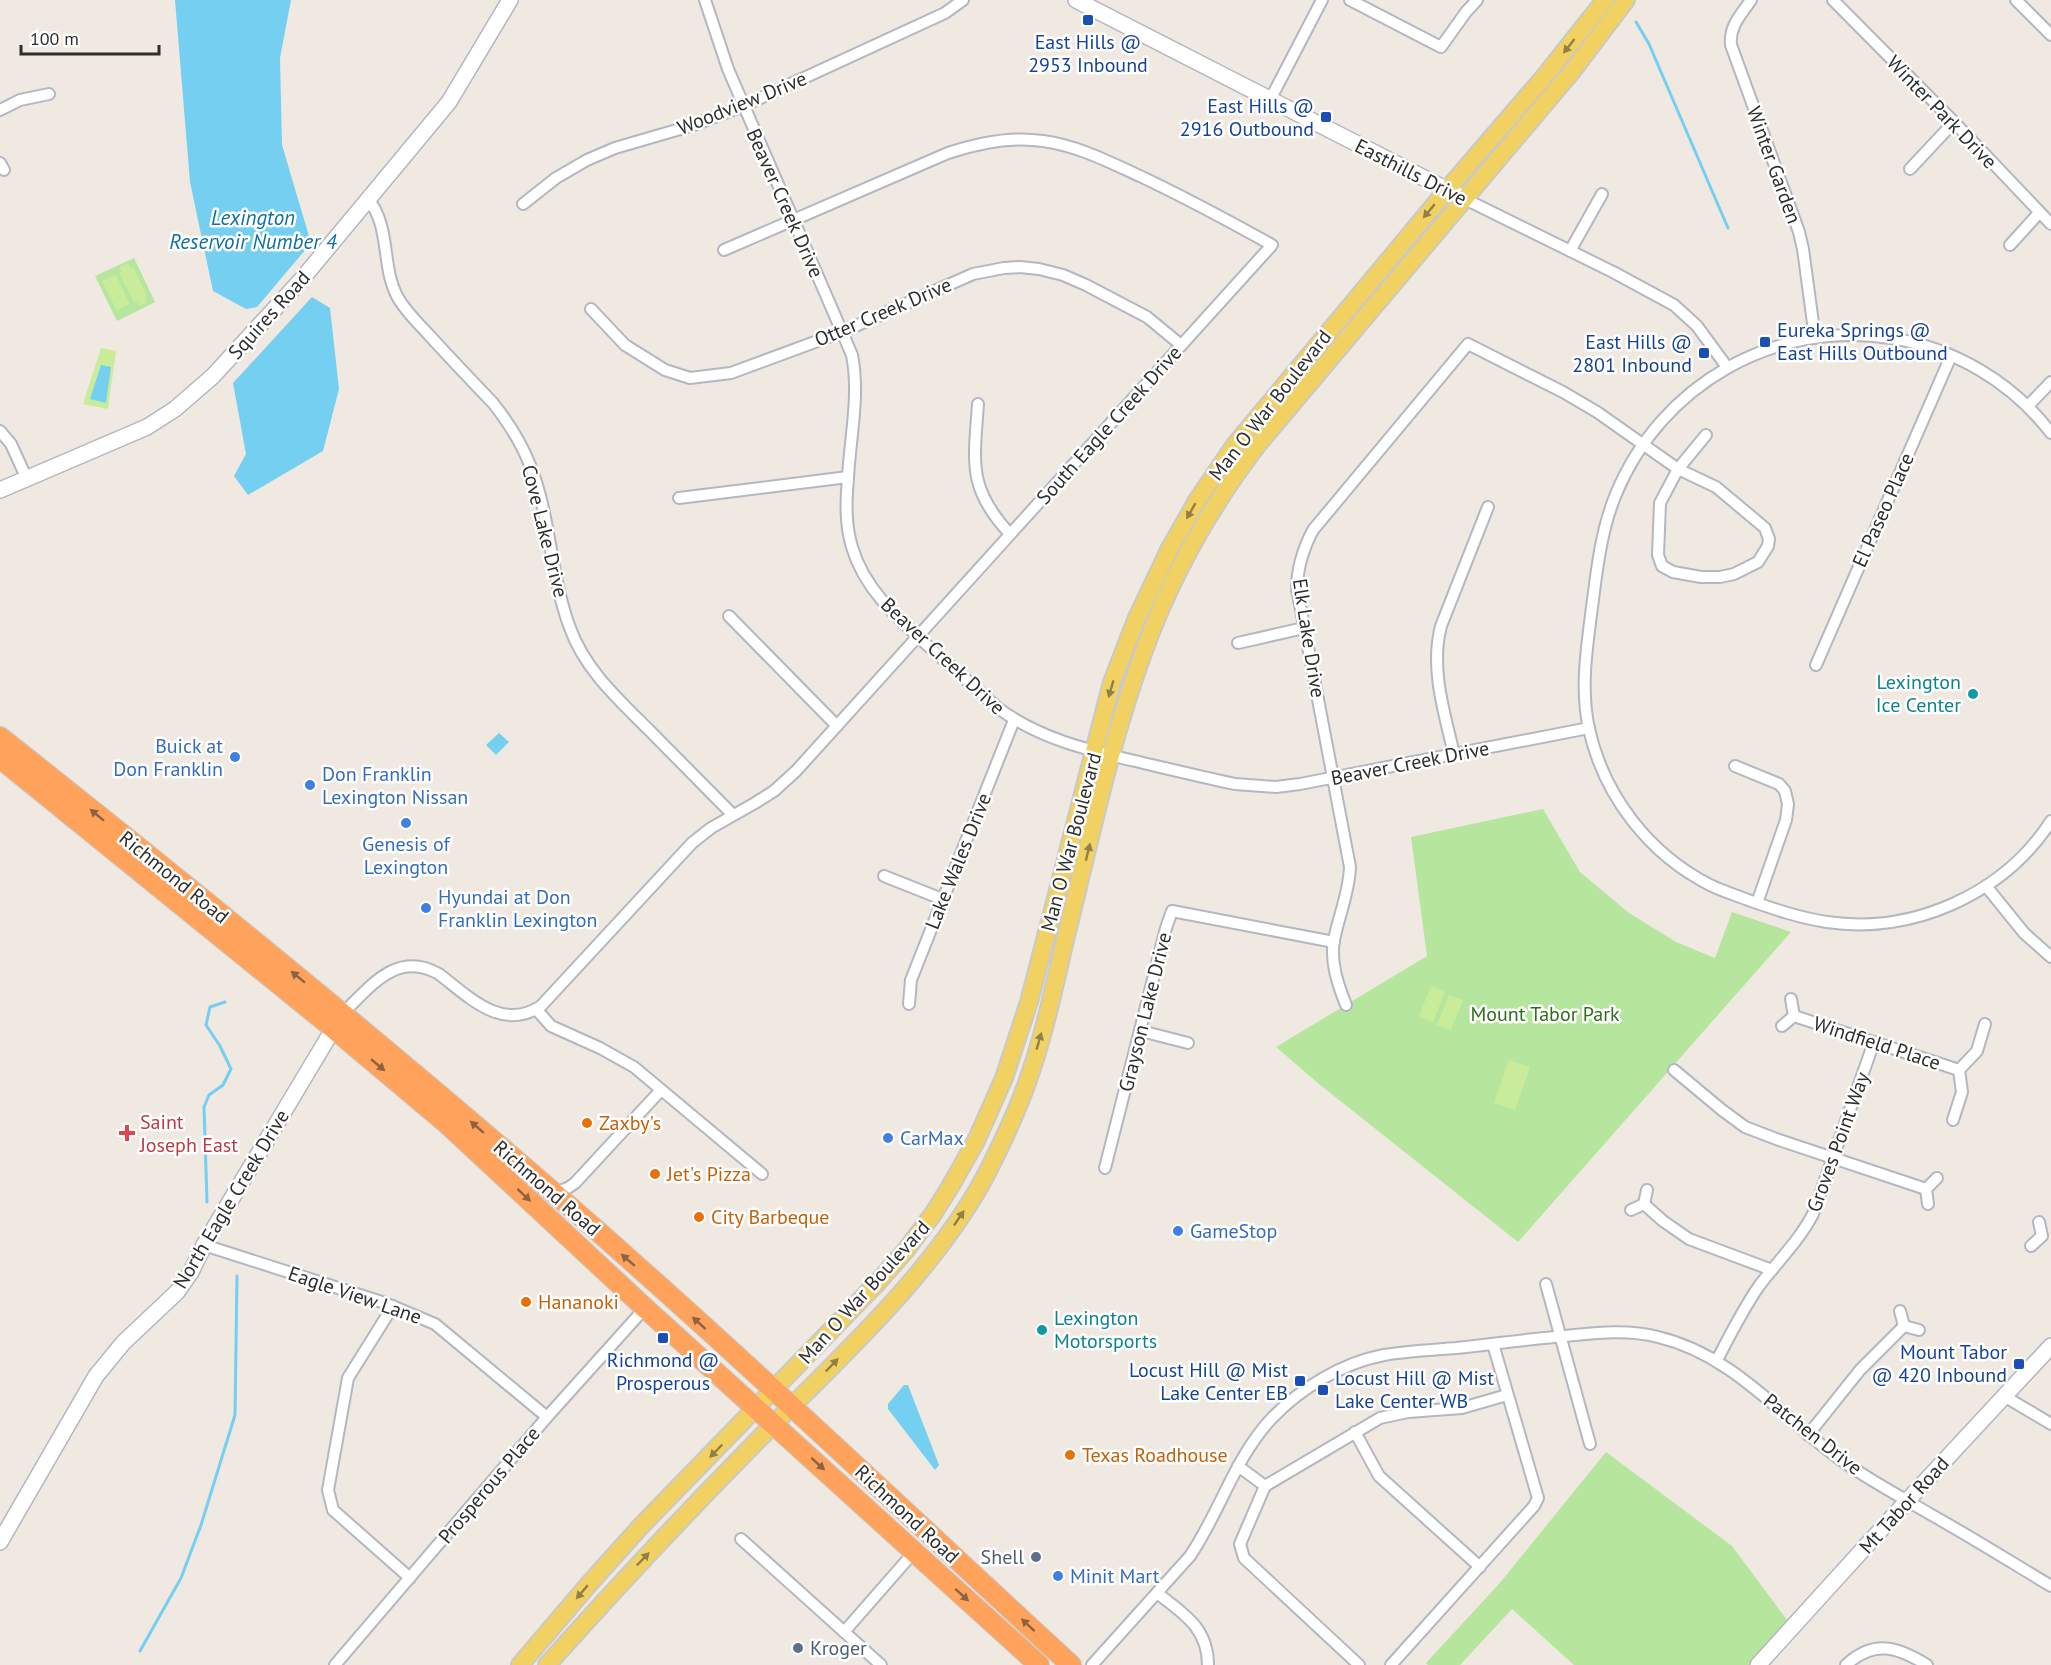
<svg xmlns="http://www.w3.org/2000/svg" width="2051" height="1665" font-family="'PT Sans',sans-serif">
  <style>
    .green { fill: #b6e59e }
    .pitch { fill: #c9ec9a }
    .water { fill: #75cff0 }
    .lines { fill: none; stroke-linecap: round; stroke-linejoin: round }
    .stream { stroke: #75cff0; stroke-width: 3 }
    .street-casing { stroke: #b4b7c1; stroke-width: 14 }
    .secondary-casing { stroke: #b4b7c1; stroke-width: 18 }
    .primary-casing { stroke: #c9c9c9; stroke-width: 20 }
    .highway-casing { stroke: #c9c9c9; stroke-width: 22 }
    .street { stroke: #fff; stroke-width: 10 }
    .secondary { stroke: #fff; stroke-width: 15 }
    .primary { stroke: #f2d163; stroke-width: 16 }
    .highway { stroke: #ffa35c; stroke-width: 20 }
    .oneway { fill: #908048 }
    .oneway2 { fill: #8c6343 }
    .transit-dot { fill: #1a4fb4; stroke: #fff; stroke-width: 2 }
    .culture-dot { fill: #0f9aa8; stroke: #fff; stroke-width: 2 }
    .shop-dot { fill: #3f7fe0; stroke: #fff; stroke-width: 2 }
    .food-dot { fill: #e8710a; stroke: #fff; stroke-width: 2 }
    .health-dot { fill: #e0444e; stroke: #fff; stroke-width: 2 }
    .service-dot { fill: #5c6f8a; stroke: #fff; stroke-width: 2 }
    .labels { text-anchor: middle; stroke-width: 5; stroke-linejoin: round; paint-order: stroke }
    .transit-label { font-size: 20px; fill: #164399; stroke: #fff; text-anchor: end }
    .street-label { font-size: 20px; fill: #2e2e2e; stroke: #fff }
    .culture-label { font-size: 20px; fill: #0d838f; stroke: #fff; text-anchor: end }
    .shop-label { font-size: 20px; fill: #366cbe; stroke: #fff; text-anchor: start }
    .park-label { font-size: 20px; fill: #2c6e1b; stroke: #fff }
    .health-label { font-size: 20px; fill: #be3a42; stroke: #fff; text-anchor: start }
    .food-label { font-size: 20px; fill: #c56008; stroke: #fff; text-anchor: start }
    .service-label { font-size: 20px; fill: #4e5e75; stroke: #fff; text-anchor: end }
    .water-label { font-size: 21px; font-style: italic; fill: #0d6fa3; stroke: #fff }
  </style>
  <rect width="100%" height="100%" fill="#efe9e1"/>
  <g class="green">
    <path d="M134,258l21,44 -38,19 -22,-45z"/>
    <path d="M1543,809l37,63 49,41 47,29 39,16 17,-46 59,20 -273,310 -199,-158 -43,-37 151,-91 -16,-119z"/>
    <path d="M1606,1452l126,94 55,74 -37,45h-176l-62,-56 -52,56h-32l-2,-2 73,-79z"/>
  </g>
  <g class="pitch">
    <path d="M128,263l2,5 3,-1 14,29 -2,2 2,5 -8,3 -2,-4 -3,1 -15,-30 3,-1 -2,-5z"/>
    <path d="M116,275l14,29 -13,7 -15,-30z"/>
    <path d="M101,348l15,3 -8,58 -25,-5z"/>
    <path d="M1431,986l14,6 -12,30 -14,-6z"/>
    <path d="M1449,995l14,5 -12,30 -14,-5z"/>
    <path d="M1509,1060l21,7 -15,43 -21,-7z"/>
  </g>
  <g class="water">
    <path d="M175,0h116l-11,58 2,87 29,98 -54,64 -11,2 -33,-18 -23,-109z"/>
    <path d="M312,297l18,11 9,81 -16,62 -75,44 -14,-19 12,-22 -13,-71z"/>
    <path d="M101,365l10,2 -5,36 -16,-4z"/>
    <path d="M499,733l10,9 -13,13 -10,-10z"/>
    <path d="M904,1385h4l31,80 -4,5 -47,-61v-5z"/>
  </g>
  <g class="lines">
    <g class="stream">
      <path d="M1636,22l13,22 79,184"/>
      <path d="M207,1202l-3,-95 5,-12 14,-10 8,-16 -11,-23 -14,-21 4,-18 15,-5"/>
      <path d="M140,1651l41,-73 20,-53 34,-110 2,-139"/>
    </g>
    <defs>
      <g id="street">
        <path d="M705,0l23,69 124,286c8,41 -2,82 -4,123 -2,23 -3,46 4,69 13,45 51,76 84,106 21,18 41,37 62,55 40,30 89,42 137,53 34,8 67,16 100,23l41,3 24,-3 289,-56"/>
        <path d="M1350,0l91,47 25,-35 11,-12"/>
        <path d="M1751,0c-10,15 -22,26 -20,45l68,187 4,17 12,89"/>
        <path d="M1833,0l121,122 97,102"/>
        <path d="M2016,0l35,35"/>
        <path d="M1270,100l52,-100"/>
        <path d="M0,110l20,-10 29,-6"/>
        <path d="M0,163l4,7"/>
        <path d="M1910,169l44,-47"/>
        <path d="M368,199c23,28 13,66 29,97 8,15 21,27 32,39 21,23 42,45 64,68 15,19 28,39 37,62 21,52 20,110 40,163 15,42 49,72 80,103 28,28 55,56 83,84"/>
        <path d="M1465,199l148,73 61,33 23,21 30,41"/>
        <path d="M523,204l33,-26 31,-18 28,-12 79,-23 49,-19 202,-93 18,-13"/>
        <path d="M2010,245l29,-32"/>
        <path d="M1570,251l32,-57"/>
        <path d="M591,309l34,36 40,25 25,8 41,-5 111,-41 131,-58 31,-6 16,-1 19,2 24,6 23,10 61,32 34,28"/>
        <path d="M978,404c-4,58 -11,84 32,130"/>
        <path d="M2028,406l23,-24"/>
        <path d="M0,431l11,13 15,33"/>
        <path d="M2051,433c-39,-51 -97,-85 -160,-95 -117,-18 -230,47 -275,156 -15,36 -19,75 -24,113 -5,40 -12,81 -3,122 15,67 60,125 121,156 12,6 26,10 38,15 26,9 52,18 79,22 85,13 177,-28 224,-101"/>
        <path d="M1678,469l38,18 49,41 4,11 -1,7 -10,16 -24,12 -14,3h-19l-28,-5 -11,-6 -4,-11 2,-52z"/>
        <path d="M679,498l169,-21"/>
        <path d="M729,616l108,110"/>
        <path d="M1238,643l66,-15"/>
        <path d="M1816,665l135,-309"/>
        <path d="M1454,754c-10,-42 -24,-86 -13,-128l47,-119"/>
        <path d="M1735,766l44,18 6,7 3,13 -2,16 -29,83"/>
        <path d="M884,876l58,23"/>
        <path d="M1986,886l38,47 27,24"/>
        <path d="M909,1004l2,-24 103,-260"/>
        <path d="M1346,1005c-8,-20 -16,-43 -12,-65 5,-25 15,-47 16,-73l-53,-278c0,-22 6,-40 16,-59l155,-186 95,48 34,20 81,57 28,-34"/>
        <path d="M536,1009l15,17 49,22 34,19 128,107"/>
        <path d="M343,1013c28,-27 54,-63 96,-39 30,23 63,58 102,32l151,-163 19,-15 44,-25 19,-12 22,-20 476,-526c-43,-24 -86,-47 -130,-68 -33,-15 -63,-31 -99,-36 -32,-5 -65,2 -95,12l-224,97"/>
        <path d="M1794,1016l165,54"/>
        <path d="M1782,1026l12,-10 -3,-17"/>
        <path d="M1141,1031l47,12"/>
        <path d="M1674,1070l48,40 23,17 34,13 147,49"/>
        <path d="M1953,1120l9,-28 -3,-22 18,-19 8,-27"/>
        <path d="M1105,1168l61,-240 6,-17 162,31"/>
        <path d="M552,1190c7,3 17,-2 23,-7l86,-93"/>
        <path d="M1644,1204l19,17 26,18 83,31"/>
        <path d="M1928,1204l-2,-15 11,-11"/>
        <path d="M1631,1210l13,-6 3,-14"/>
        <path d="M204,1245l181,58 50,21 112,93"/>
        <path d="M2031,1246l11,-10 -3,-14"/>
        <path d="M1546,1284l44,160"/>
        <path d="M393,1306l-45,72 -20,112 5,20 77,68"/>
        <path d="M1900,1311l4,15 15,4"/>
        <path d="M1717,1360c13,-25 26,-51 42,-74 18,-24 40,-45 54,-72l61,-172"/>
        <path d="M2004,1396l47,28"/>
        <path d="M1355,1432l24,44 101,91"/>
        <path d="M1808,1435l52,-65 44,-44"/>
        <path d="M1238,1466l27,20"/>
        <path d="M741,1539l140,126"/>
        <path d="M1157,1593c27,21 51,35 51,72"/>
        <path d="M844,1632l70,-80"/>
        <path d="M335,1665l212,-248 98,-109"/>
        <path d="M1092,1665l98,-109c30,-44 45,-99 82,-138 29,-30 70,-55 112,-63 24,-4 48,-5 72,-7 37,-4 73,-9 109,-12 31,-3 62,-7 93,1 76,18 123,80 183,123 28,20 60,37 89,54 41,23 81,48 121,72"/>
        <path d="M1359,1665l-115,-107 -4,-14 25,-58 115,-68 28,-6 54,-4 45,-13"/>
        <path d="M1391,1665l143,-159 4,-8 -45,-154"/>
        <path d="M1846,1665c28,-26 52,-18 81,0"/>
      </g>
      <g id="secondary">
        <path d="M1076,0l389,199"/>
        <path d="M0,490l147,-63 28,-18 38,-33 89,-97 147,-177 61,-102"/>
        <path d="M0,1542l96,-166 27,-33 54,-51 14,-20 13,-27 134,-224"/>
        <path d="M1758,1665l149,-164 144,-155"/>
      </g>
      <g id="primary">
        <path d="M520,1665l69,-81 51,-57 238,-245 28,-32 27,-36 17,-27 26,-46 28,-63 25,-76 83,-320 24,-62 33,-70 29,-51 36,-53 213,-256 97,-113 61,-77"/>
        <path d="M547,1665c68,-76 137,-150 209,-223 80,-81 183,-173 234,-275 14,-28 28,-58 38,-87 17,-48 27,-98 39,-148 24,-96 44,-194 79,-287 27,-72 66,-141 113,-202l314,-373 53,-70"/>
      </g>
      <g id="highway">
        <path d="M0,737c196,155 389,312 577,476 168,147 330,301 494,452"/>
        <path d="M0,758l333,270 112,94 200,186 394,357"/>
      </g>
    </defs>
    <use href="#street" class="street-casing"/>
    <use href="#secondary" class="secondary-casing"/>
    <use href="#primary" class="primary-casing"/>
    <use href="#highway" class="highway-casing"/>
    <use href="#street" class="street"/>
    <use href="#secondary" class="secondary"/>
    <use href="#primary" class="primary"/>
    <use href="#highway" class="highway"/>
  </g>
  <defs><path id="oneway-solid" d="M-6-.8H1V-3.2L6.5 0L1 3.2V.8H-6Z" transform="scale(1.5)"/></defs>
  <g class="oneway">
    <use href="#oneway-solid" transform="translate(1569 46) rotate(128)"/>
    <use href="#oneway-solid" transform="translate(1429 211) rotate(130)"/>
    <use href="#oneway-solid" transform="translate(1191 511) rotate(120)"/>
    <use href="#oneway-solid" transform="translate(1111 689) rotate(106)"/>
    <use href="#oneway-solid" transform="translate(1088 852) rotate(-76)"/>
    <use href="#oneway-solid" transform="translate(1039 1041) rotate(-74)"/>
    <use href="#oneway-solid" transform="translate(959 1218) rotate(-56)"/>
    <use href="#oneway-solid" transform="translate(832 1365) rotate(-46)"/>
    <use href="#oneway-solid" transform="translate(716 1451) rotate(134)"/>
    <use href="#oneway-solid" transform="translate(643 1559) rotate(-46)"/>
    <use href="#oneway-solid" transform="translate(582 1592) rotate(130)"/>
  </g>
  <g class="oneway2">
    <use href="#oneway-solid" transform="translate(97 815) rotate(-141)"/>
    <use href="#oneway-solid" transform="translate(298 977) rotate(-141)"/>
    <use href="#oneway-solid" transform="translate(378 1065) rotate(40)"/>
    <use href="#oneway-solid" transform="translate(477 1127) rotate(-139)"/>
    <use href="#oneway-solid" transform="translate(524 1195) rotate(43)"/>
    <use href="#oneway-solid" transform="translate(628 1260) rotate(-139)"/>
    <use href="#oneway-solid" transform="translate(699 1323) rotate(-138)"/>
    <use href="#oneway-solid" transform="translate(818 1464) rotate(42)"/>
    <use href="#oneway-solid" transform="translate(962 1595) rotate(42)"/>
    <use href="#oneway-solid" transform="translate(1028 1625) rotate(-137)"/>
  </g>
  <g class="transit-dot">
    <rect x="1082" y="14" width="12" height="12" rx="3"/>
    <rect x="1320" y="111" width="12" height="12" rx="3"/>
    <rect x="1759" y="336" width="12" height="12" rx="3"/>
    <rect x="1698" y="347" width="12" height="12" rx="3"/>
    <rect x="657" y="1332" width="12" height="12" rx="3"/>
    <rect x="2013" y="1358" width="12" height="12" rx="3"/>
    <rect x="1294" y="1375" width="12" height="12" rx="3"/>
    <rect x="1317" y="1384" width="12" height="12" rx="3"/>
  </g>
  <g class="culture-dot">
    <circle cx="1973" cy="694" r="6"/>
    <circle cx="1042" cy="1330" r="6"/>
  </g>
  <g class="shop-dot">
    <circle cx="235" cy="757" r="6"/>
    <circle cx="310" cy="785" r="6"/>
    <circle cx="406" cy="823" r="6"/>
    <circle cx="426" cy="908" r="6"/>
    <circle cx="888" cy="1138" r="6"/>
    <circle cx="1178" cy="1231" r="6"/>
    <circle cx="1058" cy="1576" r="6"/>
  </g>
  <g class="food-dot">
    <circle cx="587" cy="1123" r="6"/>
    <circle cx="655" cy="1174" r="6"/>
    <circle cx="699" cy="1217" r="6"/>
    <circle cx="526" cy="1302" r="6"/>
    <circle cx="1070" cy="1455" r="6"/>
  </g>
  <path class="health-dot" d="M124 1124h6v6h6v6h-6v6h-6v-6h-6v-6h6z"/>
  <g class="service-dot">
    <circle cx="1036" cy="1557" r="6"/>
    <circle cx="798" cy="1648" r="6"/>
  </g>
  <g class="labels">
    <g class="transit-label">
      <text x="1088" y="49" text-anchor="middle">East Hills @<tspan x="1088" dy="23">2953 Inbound</tspan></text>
      <text x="1314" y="113">East Hills @<tspan x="1314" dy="23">2916 Outbound</tspan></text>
      <text x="1777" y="337" text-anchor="start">Eureka Springs @<tspan x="1777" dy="23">East Hills Outbound</tspan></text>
      <text x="1692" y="349">East Hills @<tspan x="1692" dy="23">2801 Inbound</tspan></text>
      <text x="2007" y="1359">Mount Tabor<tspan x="2007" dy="23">@ 420 Inbound</tspan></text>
      <text x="663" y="1367" text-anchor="middle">Richmond @<tspan x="663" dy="23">Prosperous</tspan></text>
      <text x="1288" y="1377">Locust Hill @ Mist<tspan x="1288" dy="23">Lake Center EB</tspan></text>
      <text x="1335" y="1385" text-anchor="start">Locust Hill @ Mist<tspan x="1335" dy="23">Lake Center WB</tspan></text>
    </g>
    <g class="street-label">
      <text transform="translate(742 103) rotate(-22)" y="7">Woodview Drive</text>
      <text transform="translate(1942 112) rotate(46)" y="7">Winter Park Drive</text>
      <text transform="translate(1774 165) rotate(70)" y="7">Winter Garden</text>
      <text transform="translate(1411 172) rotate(27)" y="7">Easthills Drive</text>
      <text transform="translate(785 203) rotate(66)" y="7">Beaver Creek Drive</text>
      <text transform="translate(883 312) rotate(-23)" y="7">Otter Creek Drive</text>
      <text transform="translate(269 315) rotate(-48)" y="7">Squires Road</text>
      <text transform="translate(1270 405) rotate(-52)" y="7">Man O War Boulevard</text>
      <text transform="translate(1109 425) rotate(-48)" y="7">South Eagle Creek Drive</text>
      <text transform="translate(1883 510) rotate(-66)" y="7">El Paseo Place</text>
      <text transform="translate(545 531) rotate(76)" y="7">Cove Lake Drive</text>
      <text transform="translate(1309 638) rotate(81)" y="7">Elk Lake Drive</text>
      <text transform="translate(943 656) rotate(43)" y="7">Beaver Creek Drive</text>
      <text transform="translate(1410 763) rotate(-11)" y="7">Beaver Creek Drive</text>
      <text transform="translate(1071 842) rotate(-75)" y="7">Man O War Boulevard</text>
      <text transform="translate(958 861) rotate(-68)" y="7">Lake Wales Drive</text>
      <text transform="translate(174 877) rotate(39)" y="7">Richmond Road</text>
      <text transform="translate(1145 1012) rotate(-76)" y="7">Grayson Lake Drive</text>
      <text transform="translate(1877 1043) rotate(18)" y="7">Windfield Place</text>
      <text transform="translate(1838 1142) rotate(-70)" y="7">Groves Point Way</text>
      <text transform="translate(547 1188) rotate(41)" y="7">Richmond Road</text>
      <text transform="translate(231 1199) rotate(-59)" y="7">North Eagle Creek Drive</text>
      <text transform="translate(864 1292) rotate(-48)" y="7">Man O War Boulevard</text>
      <text transform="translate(355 1295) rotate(19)" y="7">Eagle View Lane</text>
      <text transform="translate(1813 1434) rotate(38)" y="7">Patchen Drive</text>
      <text transform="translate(489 1485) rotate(-50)" y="7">Prosperous Place</text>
      <text transform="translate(1904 1505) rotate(-48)" y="7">Mt Tabor Road</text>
      <text transform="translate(907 1514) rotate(43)" y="7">Richmond Road</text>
    </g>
    <g class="culture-label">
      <text x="1961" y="689">Lexington<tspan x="1961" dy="23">Ice Center</tspan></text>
      <text x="1054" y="1325" text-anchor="start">Lexington<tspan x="1054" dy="23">Motorsports</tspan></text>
    </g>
    <g class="shop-label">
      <text x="223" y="753" text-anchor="end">Buick at<tspan x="223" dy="23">Don Franklin</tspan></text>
      <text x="322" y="781">Don Franklin<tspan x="322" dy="23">Lexington Nissan</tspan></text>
      <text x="406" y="851" text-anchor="middle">Genesis of<tspan x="406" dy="23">Lexington</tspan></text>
      <text x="438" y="904">Hyundai at Don<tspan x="438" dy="23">Franklin Lexington</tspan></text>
      <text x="900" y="1145">CarMax</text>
      <text x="1190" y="1238">GameStop</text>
      <text x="1070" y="1583">Minit Mart</text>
    </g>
    <g class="park-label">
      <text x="1545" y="1021">Mount Tabor Park</text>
    </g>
    <g class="health-label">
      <text x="140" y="1129">Saint<tspan x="140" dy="23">Joseph East</tspan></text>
    </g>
    <g class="food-label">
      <text x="599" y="1130">Zaxby's</text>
      <text x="667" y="1181">Jet's Pizza</text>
      <text x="711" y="1224">City Barbeque</text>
      <text x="538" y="1309">Hananoki</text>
      <text x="1082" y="1462">Texas Roadhouse</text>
    </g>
    <g class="service-label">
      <text x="1024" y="1564">Shell</text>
      <text x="810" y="1655" text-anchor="start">Kroger</text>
    </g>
    <g class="water-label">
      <text x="253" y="225">Lexington<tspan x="253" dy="24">Reservoir Number 4</tspan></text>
    </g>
  </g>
  <path d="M21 45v9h138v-9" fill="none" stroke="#2e2e2e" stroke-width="3"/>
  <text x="30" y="45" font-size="18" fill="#2e2e2e" stroke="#ffffff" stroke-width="4.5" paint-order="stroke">100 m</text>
</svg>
